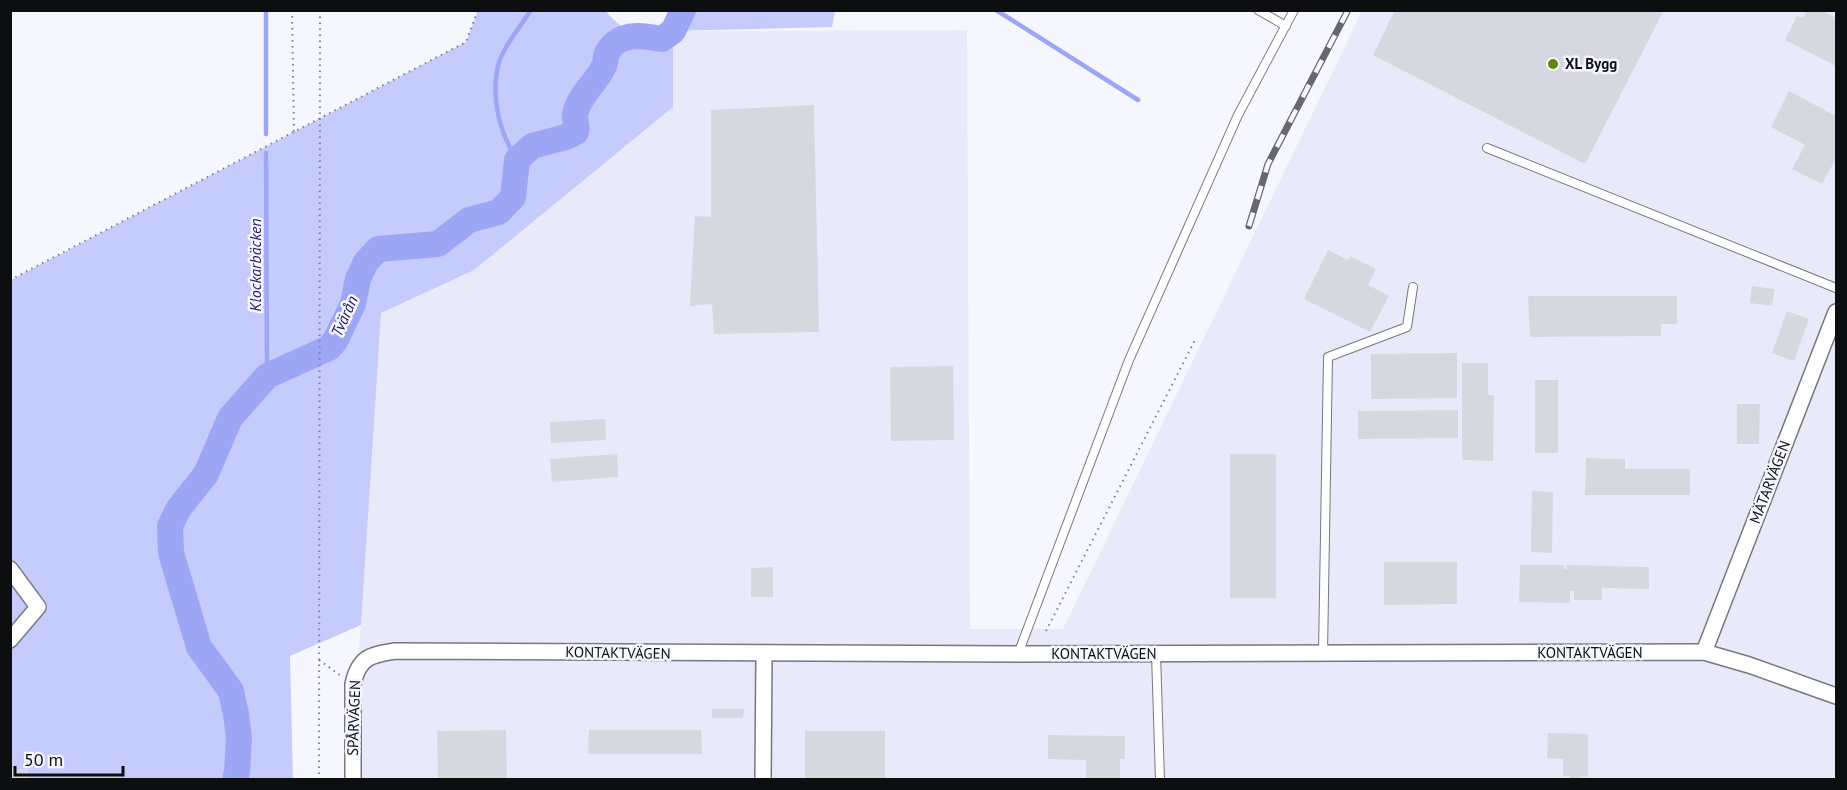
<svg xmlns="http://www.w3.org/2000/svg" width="1847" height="790" font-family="'PT Sans',sans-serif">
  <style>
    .built { fill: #e9eaf9 }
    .green { fill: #c5ccfb }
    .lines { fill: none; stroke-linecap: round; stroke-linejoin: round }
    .stream { stroke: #9ca6f4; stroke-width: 4.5 }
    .river { stroke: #9ca6f4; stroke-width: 26 }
    .building { fill: #d7d8df }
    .lane-casing { stroke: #77787f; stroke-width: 10 }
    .street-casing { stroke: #77787f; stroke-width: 18 }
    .path { stroke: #7f8085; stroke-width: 2; stroke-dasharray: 1.5 4.5; stroke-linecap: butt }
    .lane { stroke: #fff; stroke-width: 8 }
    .street { stroke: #fff; stroke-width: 15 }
    .rail-casing { stroke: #67686c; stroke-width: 7 }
    .rail { stroke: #f6f7fe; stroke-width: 4.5; stroke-dasharray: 14; stroke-linecap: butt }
    .poi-dot { fill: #5f870f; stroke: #f6f7fe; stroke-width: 2 }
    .labels { text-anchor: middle; stroke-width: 5; stroke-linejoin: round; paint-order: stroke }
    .poi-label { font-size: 15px; font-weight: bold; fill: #0d0e10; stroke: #f6f7fe; text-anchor: start }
    .street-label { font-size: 15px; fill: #0d0e10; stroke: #f6f7fe }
    .water-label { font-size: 16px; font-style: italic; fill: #21166e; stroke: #f6f7fe }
  </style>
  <rect width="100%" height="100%" fill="#f6f7fe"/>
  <path class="built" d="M1362,11h474v768l-1479,1v-99l23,-369 293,-281 294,-1 3,599h93z"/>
  <path class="green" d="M478,11h128c13,18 34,25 55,28l12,-8 10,-20h152l-3,16 -159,4v76l-199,163 -93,43 -20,312 -71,31 3,123 -282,1v-500l455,-238z"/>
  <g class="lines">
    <g class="stream">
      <path d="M996,10l142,90"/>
      <path d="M266,134v-124"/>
      <path d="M266,153l1,223"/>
      <path d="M517,160c-18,-28 -27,-65 -18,-98 6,-18 22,-36 32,-52"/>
    </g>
    <path class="river" d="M235,780l2,-8 2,-34 -3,-24 -5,-23 -32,-44 -28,-94 -1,-27 9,-18 27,-34 24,-56 37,-42 62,-28 6,-7 18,-37 5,-25 8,-17 12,-13 60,-5 31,-24 30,-8 14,-15 4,-37 15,-14 34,-9 10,-5c2,-7 -2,-12 -1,-18 4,-19 21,-31 29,-48 2,-4 1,-9 3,-13 4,-7 10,-13 18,-15 11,-4 25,-1 37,1l11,-8 10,-21"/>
  </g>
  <g class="building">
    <path d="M1395,10h269l-79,154 -212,-109z"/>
    <path d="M1807,10h14l15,8v48l-51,-26 12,-24 6,2z"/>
    <path d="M1789,91l47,25v45l-1,-1 -13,24 -30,-15 13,-24 -34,-18z"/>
    <path d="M814,105l5,227 -105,2 -2,-30 -22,2 5,-90 16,1v-107z"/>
    <path d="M1328,250l20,10 2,-4 26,13 -8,16 21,11 -19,36 -66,-33z"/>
    <path d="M1752,286l23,3 -3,17 -22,-3z"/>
    <path d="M1528,296h149v28h-16v12l-131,1z"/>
    <path d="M1787,311l22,8 -15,42 -22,-8z"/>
    <path d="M1457,353v45l-86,1v-45z"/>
    <path d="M1462,363h26v32h6l-1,66 -31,-1z"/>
    <path d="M953,366l1,74 -63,1 -1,-74z"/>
    <rect x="1535" y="380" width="23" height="73"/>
    <path d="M1737,404h23l-1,40h-22z"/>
    <path d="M1458,410v28l-100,1v-28z"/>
    <path d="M605,419l1,21 -55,3 -1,-21z"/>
    <path d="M617,454l1,23 -66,5 -2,-23z"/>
    <rect x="1230" y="454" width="46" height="144"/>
    <path d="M1586,458l39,1v10h65v26h-105z"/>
    <path d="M1532,491l21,1 -1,61 -21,-1z"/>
    <path d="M1384,562h73v42l-73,1z"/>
    <path d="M1520,565h44v4h3v-4l82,2v22l-47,-1v12h-28v-9h-4v12l-51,-1z"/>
    <path d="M773,567v30h-22v-29z"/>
    <path d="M712,709h32l-1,9h-31z"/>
    <path d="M506,730l1,50h-69l-1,-49z"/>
    <path d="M589,730h112l1,24h-114z"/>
    <rect x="805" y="731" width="80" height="49"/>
    <path d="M1548,733l40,1v43l-7,-1v4h-11v-4h-7v-17l-16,-1z"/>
    <path d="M1048,735l77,1v23h-5v21h-34v-20l-38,-1z"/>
    <rect x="10" y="769" width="18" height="11"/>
  </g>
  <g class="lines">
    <defs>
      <g id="lane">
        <path d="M1258,10l28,16"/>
        <path d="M1487,148l349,140"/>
        <path d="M1323,653l5,-296 79,-30 6,-40"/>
        <path d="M1018,654l111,-294 109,-245 56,-105"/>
        <path d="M1156,654l4,126"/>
      </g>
      <g id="street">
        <path d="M10,569l28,38 -28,33"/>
        <path d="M1704,652l132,-340"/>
        <path d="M353,780v-96c6,-27 17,-29 42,-33l623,3 686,-2 45,13 87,31"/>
        <path d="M763,780l1,-126"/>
      </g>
    </defs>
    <use href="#lane" class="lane-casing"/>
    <use href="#street" class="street-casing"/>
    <g class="path">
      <path d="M292,10l2,123"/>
      <path d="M10,280l456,-238 12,-32"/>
      <path d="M1046,631l149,-291"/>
      <path d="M319,660l22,16"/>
      <path d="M319,780l1,-770"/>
    </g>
    <use href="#lane" class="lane"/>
    <use href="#street" class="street"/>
    <defs>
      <path id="rail" d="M1249,226l19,-62 80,-154"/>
    </defs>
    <use href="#rail" class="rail-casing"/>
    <use href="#rail" class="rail"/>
  </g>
  <circle class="poi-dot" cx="1553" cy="64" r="6"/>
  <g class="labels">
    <g class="poi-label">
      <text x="1565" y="69">XL Bygg</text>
    </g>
    <g class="street-label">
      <text transform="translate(1770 482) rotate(-69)" y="5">MÄTARVÄGEN</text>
      <text transform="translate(618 653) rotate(1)" y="5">KONTAKTVÄGEN</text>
      <text x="1590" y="658">KONTAKTVÄGEN</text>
      <text x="1104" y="659">KONTAKTVÄGEN</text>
      <text transform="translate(354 718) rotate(-88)" y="5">SPÅRVÄGEN</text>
    </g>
    <g class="water-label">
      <text transform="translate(255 265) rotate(-90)" y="6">Klockarbäcken</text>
      <text transform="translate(344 316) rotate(-66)" y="6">Tvärån</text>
    </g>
  </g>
  <rect width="1847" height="790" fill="none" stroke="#0d0e10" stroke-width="24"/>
  <path d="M15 766v9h108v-9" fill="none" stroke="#0d0e10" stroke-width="3"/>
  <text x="24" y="766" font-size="18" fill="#0d0e10" stroke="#f6f7fe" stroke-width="4.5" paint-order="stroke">50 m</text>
</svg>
